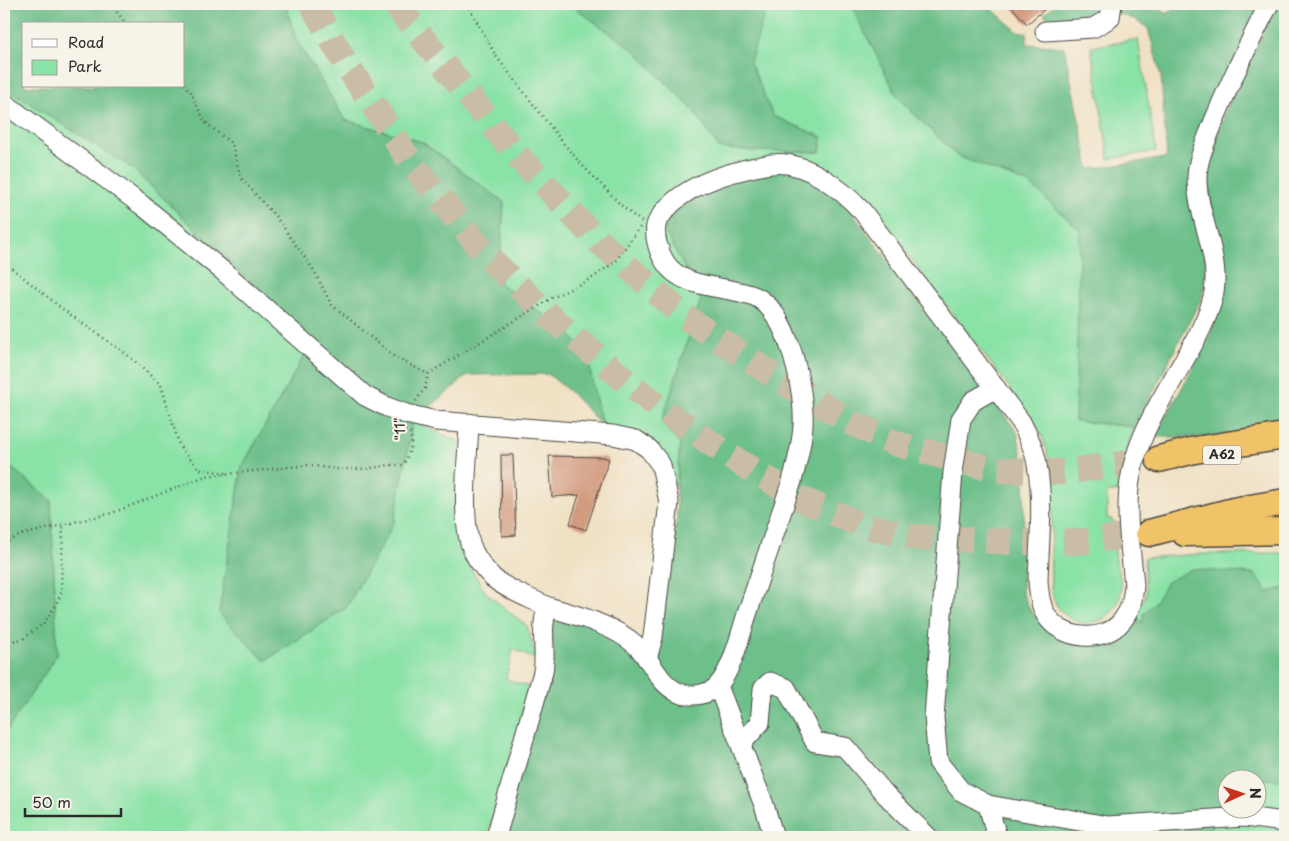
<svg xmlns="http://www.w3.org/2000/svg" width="1289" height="841" font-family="'Playpen Sans',sans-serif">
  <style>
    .green { fill: #89e2a6; stroke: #5a8668 }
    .forest { fill: #6ec08b; stroke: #4c765b; fill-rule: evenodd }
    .building { fill: #d29a7e }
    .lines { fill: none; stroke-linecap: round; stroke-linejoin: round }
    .highway-tunnel { stroke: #c9bda5; stroke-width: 26; stroke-dasharray: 26 13; stroke-linecap: butt }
    .minor-casing { stroke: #494642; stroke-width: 21 }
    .highway-casing { stroke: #494642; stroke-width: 29 }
    .path { stroke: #494642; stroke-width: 2.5; stroke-dasharray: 1 4; stroke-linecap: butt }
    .minor { stroke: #fff; stroke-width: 19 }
    .highway { stroke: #f1c369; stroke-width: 26 }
    .labels { text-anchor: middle; stroke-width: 4.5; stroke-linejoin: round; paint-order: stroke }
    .shield { fill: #f7f3e8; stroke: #686764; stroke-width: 1 }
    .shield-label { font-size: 12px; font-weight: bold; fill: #2b2b2b }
    .street-label { font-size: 14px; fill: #2b2b2b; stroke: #f7f3e8 }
  </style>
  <rect width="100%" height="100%" fill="#f7f3e8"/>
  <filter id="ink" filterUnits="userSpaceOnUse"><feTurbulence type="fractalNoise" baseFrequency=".02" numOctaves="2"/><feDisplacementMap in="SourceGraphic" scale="10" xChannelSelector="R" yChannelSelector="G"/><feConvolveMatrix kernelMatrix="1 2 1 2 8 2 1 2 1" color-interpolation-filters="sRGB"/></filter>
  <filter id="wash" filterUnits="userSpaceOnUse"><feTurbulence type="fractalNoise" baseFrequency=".0096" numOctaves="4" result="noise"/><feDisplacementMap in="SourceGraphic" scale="20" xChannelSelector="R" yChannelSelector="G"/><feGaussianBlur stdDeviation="1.12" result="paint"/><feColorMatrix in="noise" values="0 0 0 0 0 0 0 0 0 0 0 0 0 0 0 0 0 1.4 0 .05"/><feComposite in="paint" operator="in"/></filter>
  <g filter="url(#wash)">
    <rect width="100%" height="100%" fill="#f0e1c4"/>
    <g class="green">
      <path d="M285,4h289l4,6 56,40 61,62 24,36 35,3 66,1 2,-15 -49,-21 -24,-54 17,-52 8,-6h78l1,5 45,89 59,58 73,28 50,46 -5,191 60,6c-9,21 -15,42 -18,65h-10v26l4,1 3,4c1,13 0,26 2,39 3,15 8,22 3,38 -9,24 -39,31 -57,12 -7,-7 -9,-15 -11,-24 -2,-45 8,-113 -9,-152 -4,-9 -9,-16 -14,-24l-121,-158 -48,-58 -193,37 35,66 -39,122 18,23 -4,45 -7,-22 -21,-30 -46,-12 -8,-33 -26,-60 -69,-49 5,-81 -82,-60 -77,-22 -49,-80z"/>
      <path d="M1138,39l18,112 -47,8 -18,-112z"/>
      <path d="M4,87l128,81 147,142 26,44 -63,113 -23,145 46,49 81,-54 48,-84 19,-102 46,21 -2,88 11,34 18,29 41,33 10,34 -24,-11 -7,30 23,8 -42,150h-483v-102l53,-80 -6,-155 -47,-38z"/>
      <path d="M1285,553v35l-141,35 -13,-10 6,-1 9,-17 -2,-37 55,-4z"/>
      <path d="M1257,779l28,1v57h-81l6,-7 14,-38 2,-1v17h30z"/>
    </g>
    <g class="forest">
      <path d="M4,4h281l11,36 49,80 77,22 82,60 -5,81 69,49 20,24 6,36 8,33 -33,-34 -21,-17 -80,1 -55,46 -19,102 -48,85 -81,53 -46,-48 23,-146 63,-113 -26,-44 -147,-142 -128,-81zM24,24h160v62h-160z"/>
      <path d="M574,4h200l-8,6 -16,52 23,54 49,21 -2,15 -66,-1 -35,-3 -24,-36 -61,-62 -56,-40z"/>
      <path d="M852,4h134l31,27 10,2v11l37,3 25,122 78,-11 -6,-82 -13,-48 -14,-9 -18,-6 -63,11 -9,-10 12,-10h99l11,10 14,-10h80l-63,144 9,121 -4,28 -67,130 -60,-6 5,-191 -50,-46 -73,-28 -59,-58 -45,-89z"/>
      <path d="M1277,4h8v422l-80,11h-51l26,-45 31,-59 6,-19 4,-60 -15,-67 -1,-16 21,-61z"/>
      <path d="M742,164l80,9 195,259 8,38 -3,122 8,18 12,13 36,13 53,-23 12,10 1,-10 10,-9 13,-22 25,-13 62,5 14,18 17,-4v192l-59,-2v13l-2,1 -14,38 -6,7h-703l26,-97 27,-79 -3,-44 28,-2 67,47 15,-14 -4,-31 20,-99 -1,-29 4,-45 -18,-23 39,-122 -35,-66 -5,-27z"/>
      <path d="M4,462l47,38 6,155 -53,80z"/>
    </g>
    <g id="blocks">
      <g class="building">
        <path d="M1009,4h42l-24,20z"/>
        <path d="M501,455h12l3,80 -14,1z"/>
        <path d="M549,456l54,1 6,2 -23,71 -16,-6 9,-29 -27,2z"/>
      </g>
    </g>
  </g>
  <g filter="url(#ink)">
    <use href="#blocks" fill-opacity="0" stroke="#494642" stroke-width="1"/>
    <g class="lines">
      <g class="highway-tunnel">
        <path d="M312,4l32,57 68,103 74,91 60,58 82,70 37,29 77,52 61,36 59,25 51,12 102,5h64l70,-9"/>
        <path d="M395,4l120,149 78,83 92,81 83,55 84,51 45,21 99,26 67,2 96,-13"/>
      </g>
      <defs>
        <g id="minor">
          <path d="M1045,31l48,-3 17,-10 2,-14"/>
          <path d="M4,103l139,103 80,65 142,125 22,11 19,7 30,7 177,14 23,5 13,9 12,16 8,37 -16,135 -6,22"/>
          <path d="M996,388l-23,13 -12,18 -8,53 -19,245 4,45 23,29 27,14 120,21 136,-9 41,5"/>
          <path d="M469,423c-1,33 -8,89 1,120 4,13 13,25 23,35 16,13 37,20 55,29"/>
          <path d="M718,686l46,119 10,32"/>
          <path d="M741,744l19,-21 3,-34 7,-7 16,6 29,54 30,5 40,47 43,43"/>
          <path d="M988,805l9,32"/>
          <path d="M496,837l47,-165c4,-22 -4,-44 5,-65 28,8 68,19 89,39 15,15 21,36 40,46 12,6 34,3 42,-8 14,-17 21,-48 28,-70 15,-44 30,-88 45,-133 5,-18 10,-37 11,-56 2,-33 -14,-115 -49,-129 -28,-11 -72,-6 -89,-34 -6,-9 -11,-25 -9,-36 0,-4 5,-10 7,-13 23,-30 73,-43 108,-49 34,-5 70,25 91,47l159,211c7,14 14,28 16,43 7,37 2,79 1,116 1,12 2,24 8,34 15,25 58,29 76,6 9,-11 11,-23 12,-36 -3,-35 -10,-75 -3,-110 5,-26 16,-50 29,-73 17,-32 42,-67 52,-101 12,-41 -15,-82 -15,-123 0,-16 7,-32 13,-47 17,-44 38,-86 59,-127"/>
        </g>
        <g id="highway">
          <path d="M1159,459l36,-9 90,-14"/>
          <path d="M1149,533l84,-22 52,-9"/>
          <path d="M1185,533l100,-2"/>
        </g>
      </defs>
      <use href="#minor" class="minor-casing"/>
      <use href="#highway" class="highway-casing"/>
      <g class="path">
        <path d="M111,4l15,20"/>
        <path d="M467,4l29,52 68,88 18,21 42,43 18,14"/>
        <path d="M184,84l7,8 4,10 10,20 27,22 9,34 35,39 39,55 16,32 65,54 32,16"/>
        <path d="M4,262l61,49 64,45 32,29 19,62 19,22 27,4"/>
        <path d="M428,374l124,-76 42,-21 22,-16 24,-34"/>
        <path d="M416,401l9,-13 3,-14"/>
        <path d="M4,543l17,-8 91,-22 94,-37 103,-11 26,4h31l23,-4h14c7,-12 10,-21 7,-34"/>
        <path d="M4,642l19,-3 20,-15 12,-17 6,-13 2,-69"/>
      </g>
      <use href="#minor" class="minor"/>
      <use href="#highway" class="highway"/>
    </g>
  </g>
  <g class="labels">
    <rect class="shield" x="1203" y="445.5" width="38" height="19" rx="4"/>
    <g class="shield-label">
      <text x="1222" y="459">Α62</text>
    </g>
    <g class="street-label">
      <text transform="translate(400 429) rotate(-93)" y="5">"11"</text>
    </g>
  </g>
  <rect width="1289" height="841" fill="none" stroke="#f7f3e8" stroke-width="20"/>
  <rect x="22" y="22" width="162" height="65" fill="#f7f3e8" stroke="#a5a39c"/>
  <rect x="32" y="39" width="25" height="8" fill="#ffffff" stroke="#a5a39c"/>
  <text x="68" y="48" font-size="15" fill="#2b2b2b">Road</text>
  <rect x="32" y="60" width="25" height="15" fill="#89e2a6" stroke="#a5a39c"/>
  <text x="68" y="72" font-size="15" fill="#2b2b2b">Park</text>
  <g transform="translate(1242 794) rotate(87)"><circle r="24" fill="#f7f3e8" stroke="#a5a39c"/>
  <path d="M0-4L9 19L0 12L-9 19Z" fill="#c8321e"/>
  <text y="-8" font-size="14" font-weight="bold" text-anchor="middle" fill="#2b2b2b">N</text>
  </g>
  <path d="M25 808v8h96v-8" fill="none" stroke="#2b2b2b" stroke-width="2.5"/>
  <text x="32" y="808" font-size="15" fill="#2b2b2b" stroke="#f7f3e8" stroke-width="4" paint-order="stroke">50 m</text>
</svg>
